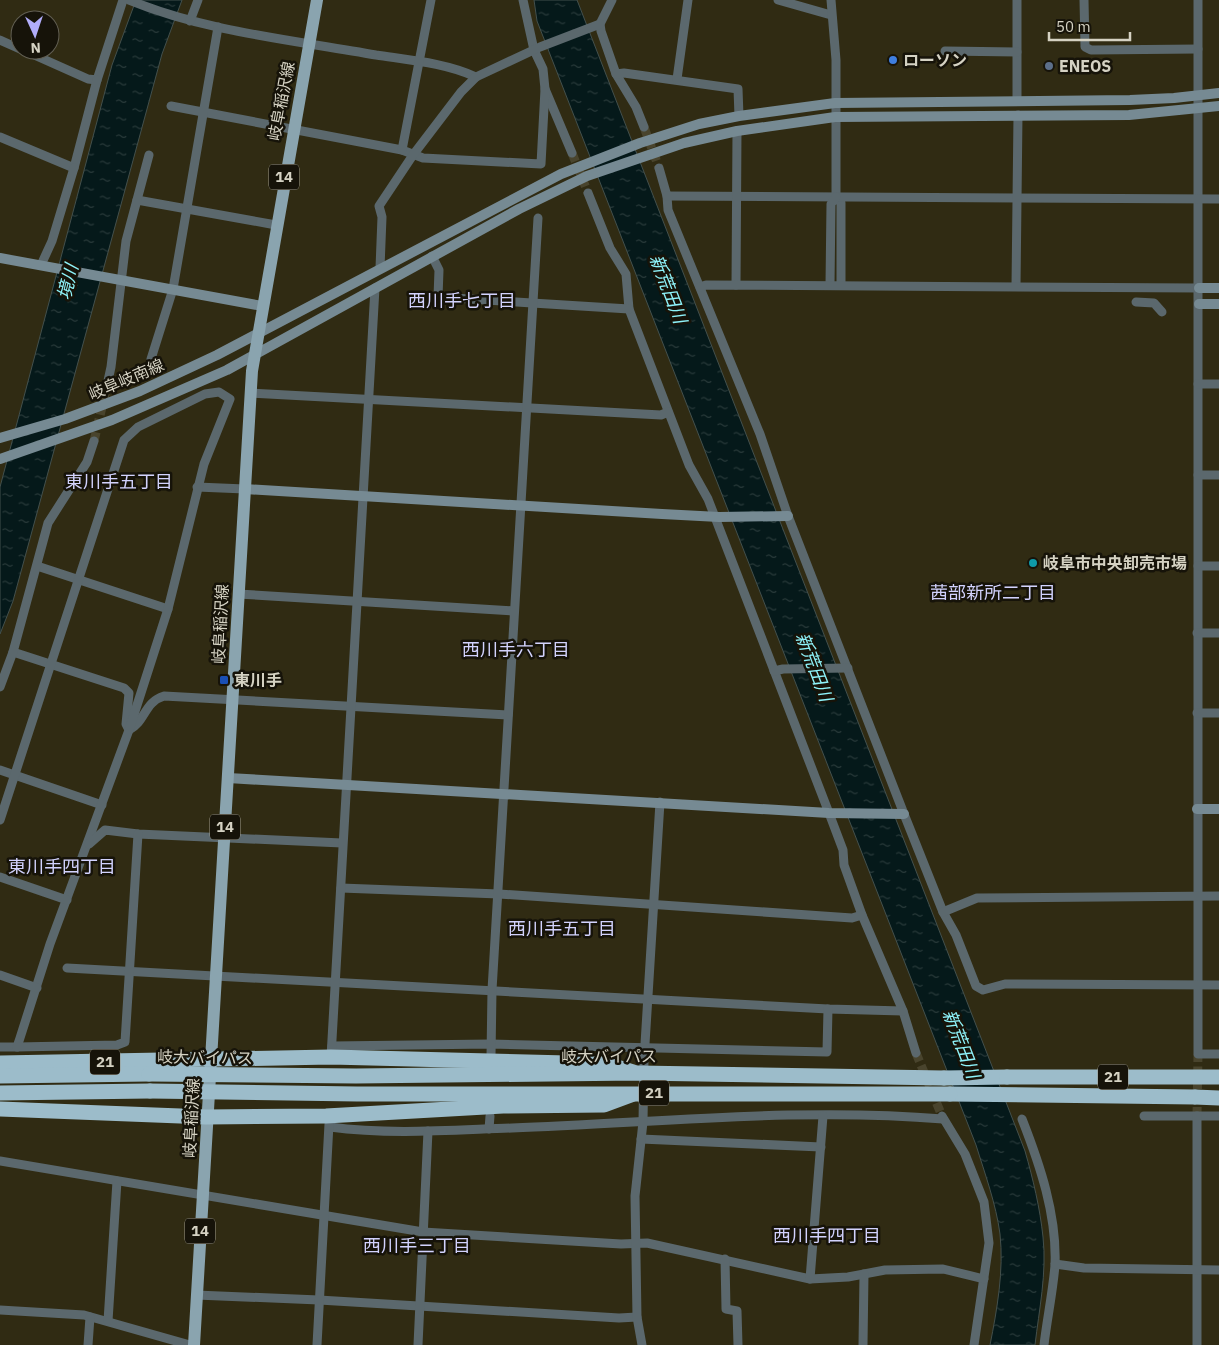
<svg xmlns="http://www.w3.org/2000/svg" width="1219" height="1345" font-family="'IBM Plex Sans','Noto Sans JP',sans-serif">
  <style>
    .water { fill: url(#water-ripples); stroke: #43504d }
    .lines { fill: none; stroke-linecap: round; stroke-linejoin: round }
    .street-tunnel { stroke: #49442d; stroke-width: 9; stroke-dasharray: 9 4.5; stroke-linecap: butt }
    .street { stroke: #5b686d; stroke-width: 9 }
    .secondary { stroke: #768a93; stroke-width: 10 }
    .primary { stroke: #8aa4af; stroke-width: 12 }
    .highway { stroke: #9cbcca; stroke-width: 15 }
    .highway-bridge { stroke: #9cbcca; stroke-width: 15 }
    .shop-dot { fill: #3f7fe0; stroke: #161309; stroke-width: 2 }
    .service-dot { fill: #5c6f8a; stroke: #161309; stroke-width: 2 }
    .culture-dot { fill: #0f9aa8; stroke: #161309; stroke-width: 2 }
    .transit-dot { fill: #1a4fb4; stroke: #161309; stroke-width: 2 }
    .labels { text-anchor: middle; stroke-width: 5; stroke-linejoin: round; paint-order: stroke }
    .shield { fill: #161309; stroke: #9c998b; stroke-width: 1 }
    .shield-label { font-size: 15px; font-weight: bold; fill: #d5d2c3 }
    .poi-label { font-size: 16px; font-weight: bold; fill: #d5d2c3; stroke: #161309; text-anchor: start }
    .street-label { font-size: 16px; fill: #d5d2c3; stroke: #161309 }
    .water-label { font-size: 18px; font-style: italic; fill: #8ef3fa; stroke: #161309 }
    .neighbourhood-label { font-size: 18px; fill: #d2d2fd; stroke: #161309 }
  </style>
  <defs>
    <pattern id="water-ripples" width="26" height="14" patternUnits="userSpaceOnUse" patternTransform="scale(1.25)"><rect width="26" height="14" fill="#05191a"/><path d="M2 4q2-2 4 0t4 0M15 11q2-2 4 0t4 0" fill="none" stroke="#293a3a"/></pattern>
  </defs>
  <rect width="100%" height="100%" fill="#302b13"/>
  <g class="water">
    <path d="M136,0h46l-20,54 -149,547 -13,33v-147l112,-422z"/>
    <path d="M534,0h43l448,1151c8,28 15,57 18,86 4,36 -4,73 -8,108h-45c7,-35 14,-75 10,-111 -4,-30 -15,-60 -24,-89l-439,-1124z"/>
  </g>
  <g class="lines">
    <g class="street-tunnel">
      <path d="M644,127l15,41"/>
      <path d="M572,153l16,40"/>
      <path d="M94,441l12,-51"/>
      <path d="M916,1053l26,63"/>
      <path d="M1197,1116l1,-62"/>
    </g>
    <g class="street">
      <path d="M129,0c78,32 164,40 247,55 33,5 70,8 100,22"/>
      <path d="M612,0l-12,24 1,7 15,43 20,33 8,20"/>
      <path d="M778,0l53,15"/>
      <path d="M831,0l5,60v137l5,6v82"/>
      <path d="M1017,0v100"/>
      <path d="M1084,0l1,47 6,3 107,-1"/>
      <path d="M1198,0v1054h21"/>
      <path d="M190,21l8,-21"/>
      <path d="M0,40l20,9"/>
      <path d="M23,50l65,29 9,1 26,-80"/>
      <path d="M945,51l72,1"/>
      <path d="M616,74l8,-1 114,16 1,27"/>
      <path d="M677,79l11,-79"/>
      <path d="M545,89l27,64"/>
      <path d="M171,106l231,44 21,8 118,6 4,-75 -2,-20 -9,-19 -11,-50"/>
      <path d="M0,137l74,31 23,-88"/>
      <path d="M402,150l29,-150"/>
      <path d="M659,168l8,28 1,14 92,224 28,82 116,298 39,98 13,23 20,51 7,4 22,-6 214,1"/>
      <path d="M588,193l22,55 16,26 3,35 60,156 19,34 121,314 14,37 1,15 18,50 41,96 13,42"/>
      <path d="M667,196l552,3"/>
      <path d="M137,200l139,25"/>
      <path d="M432,256l7,14 -1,27 191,12"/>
      <path d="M41,265l11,-24 22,-73"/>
      <path d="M380,268l2,-51 -3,-11 34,-51 48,-63 15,-15 64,-30 60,-23"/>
      <path d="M736,285l1,-154"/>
      <path d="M830,285l1,-81 5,-7"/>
      <path d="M1016,286l2,-171"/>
      <path d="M700,287l6,-2 493,3"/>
      <path d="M1136,302l18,1 8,9"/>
      <path d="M151,359l22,-70 45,-262"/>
      <path d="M1198,384h21"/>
      <path d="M106,390l5,-23 15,-126 23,-86"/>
      <path d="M251,393l410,22 7,-3"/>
      <path d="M1198,475h21"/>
      <path d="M197,487l48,2"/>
      <path d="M37,566l131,43"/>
      <path d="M1198,566h21"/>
      <path d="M238,594l276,17"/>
      <path d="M1197,633h22"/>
      <path d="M13,652l111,36 5,5 -3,31 3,6c17,-9 15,-28 35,-34l344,19"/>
      <path d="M774,671l9,-2 65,-1"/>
      <path d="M0,687l13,-35 35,-129 39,-61 7,-21"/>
      <path d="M1197,713h22"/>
      <path d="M0,770l102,35"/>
      <path d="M0,820l124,-380 14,-13 67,-33 14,-2 11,7 -26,65 -36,145 -39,121 -79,214 -30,94 -3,9h-17"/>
      <path d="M89,844l16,-14 33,4 204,9"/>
      <path d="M0,877l67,23"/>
      <path d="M341,888l158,6 353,24 10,-3"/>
      <path d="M943,912l34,-14 242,-2"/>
      <path d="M67,968l761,41 75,2"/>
      <path d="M0,975l37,13"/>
      <path d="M332,1046l159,-2 336,8 1,-43"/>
      <path d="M17,1047l100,-2 8,-3 13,-208"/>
      <path d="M491,1056l1,-66 46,-772"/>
      <path d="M331,1057l44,-769"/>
      <path d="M942,1116l23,38 19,48 5,41 -15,102"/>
      <path d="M1144,1116h75"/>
      <path d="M1197,1116v229"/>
      <path d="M1022,1119c18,46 35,96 33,146 -2,26 -8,54 -11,80"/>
      <path d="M330,1127c60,8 122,3 182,1 143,-5 288,-21 431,-9"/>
      <path d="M489,1129l1,-13"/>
      <path d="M641,1139l180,8"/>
      <path d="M0,1161l423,71 198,12 26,-1 163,36 38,-2 37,-7 58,-1 41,10"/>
      <path d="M725,1259l1,50 11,2 1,34"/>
      <path d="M1055,1264l29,4 135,2"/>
      <path d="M810,1279l13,-163"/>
      <path d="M196,1295l123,5 300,18 18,-1"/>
      <path d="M0,1310l84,5 106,30"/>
      <path d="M108,1321l9,-140"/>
      <path d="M88,1345l2,-28"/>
      <path d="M317,1345l12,-221"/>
      <path d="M418,1345l10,-214"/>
      <path d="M642,1345l-5,-28 -2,-121 8,-74 1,-62 16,-258"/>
      <path d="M863,1345l1,-71"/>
    </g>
    <g class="secondary">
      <path d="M0,258l262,48"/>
      <path d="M1199,288h20"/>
      <path d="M1199,304h20"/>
      <path d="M0,438l65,-19 75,-28 77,-36 344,-181 79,-31 59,-19 40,-8 96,-13 295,-3 44,-2 45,-5"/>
      <path d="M0,459l112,-39 115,-50 292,-161 68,-33 97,-33 53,-12 98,-14 294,-2 90,-9"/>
      <path d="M245,489l417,25 57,3 69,-1"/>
      <path d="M228,778l601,35 75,1"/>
      <path d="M1197,809h22"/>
    </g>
    <path class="primary" d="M194,1345l58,-974 65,-371"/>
    <g class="highway">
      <path d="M0,1063l331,-6 276,7 26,8"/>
      <path d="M0,1076l149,-2"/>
      <path d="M944,1078l63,-1"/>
      <path d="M0,1093l150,-2"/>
      <path d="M950,1094l245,3"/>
      <path d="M0,1109l206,8 120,-1 177,-10 101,-1 27,-10"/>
    </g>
    <g class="highway-bridge">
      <path d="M149,1074l207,2 281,-3 307,5"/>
      <path d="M1007,1077h212"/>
      <path d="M150,1091l207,3h593"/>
      <path d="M1195,1097l24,1"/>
    </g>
  </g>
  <circle class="shop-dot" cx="893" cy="60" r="5"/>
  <circle class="service-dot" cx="1049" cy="66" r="5"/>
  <circle class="culture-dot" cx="1033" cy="563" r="5"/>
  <rect class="transit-dot" x="219" y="675" width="10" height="10" rx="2.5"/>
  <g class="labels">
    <g class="shield">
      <rect x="269" y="164.5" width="30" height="25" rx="4"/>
      <rect x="210" y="814.5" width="30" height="25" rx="4"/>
      <rect x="90" y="1049.5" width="30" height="25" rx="4"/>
      <rect x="1098" y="1064.5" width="30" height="25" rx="4"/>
      <rect x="639" y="1080.5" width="30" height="25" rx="4"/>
      <rect x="185" y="1218.5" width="30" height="25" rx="4"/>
    </g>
    <g class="shield-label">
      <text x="284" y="182">14</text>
      <text x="225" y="832">14</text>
      <text x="105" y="1067">21</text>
      <text x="1113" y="1082">21</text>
      <text x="654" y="1098">21</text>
      <text x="200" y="1236">14</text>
    </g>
    <g class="poi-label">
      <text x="903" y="66">ローソン</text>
      <text x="1059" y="72">ENEOS</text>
      <text x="1043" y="569">岐阜市中央卸売市場</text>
      <text x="234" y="686">東川手</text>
    </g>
    <g class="street-label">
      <text transform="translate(281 101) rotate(-79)" y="6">岐阜稲沢線</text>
      <text transform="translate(126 379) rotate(-23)" y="6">岐阜岐南線</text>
      <text transform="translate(220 624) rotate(-87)" y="6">岐阜稲沢線</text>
      <text x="609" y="1062">岐大バイパス</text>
      <text transform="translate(205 1057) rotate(1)" y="6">岐大バイパス</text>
      <text transform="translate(191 1118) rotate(-87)" y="6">岐阜稲沢線</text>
    </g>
    <g class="water-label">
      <text transform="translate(68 282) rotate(-76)" y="6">境川</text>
      <text transform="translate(668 289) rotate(69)" y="6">新荒田川</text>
      <text transform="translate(814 667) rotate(69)" y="6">新荒田川</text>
      <text transform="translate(961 1044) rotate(69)" y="6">新荒田川</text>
    </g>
    <g class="neighbourhood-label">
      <text x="462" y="307">西川手七丁目</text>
      <text x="119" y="488">東川手五丁目</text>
      <text x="993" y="599">茜部新所二丁目</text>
      <text x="516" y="656">西川手六丁目</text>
      <text x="62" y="873">東川手四丁目</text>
      <text x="562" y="935">西川手五丁目</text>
      <text x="827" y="1242">西川手四丁目</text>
      <text x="417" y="1252">西川手三丁目</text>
    </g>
  </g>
  <g transform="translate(35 35) rotate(177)"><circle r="24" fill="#161309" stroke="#625f53"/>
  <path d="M0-4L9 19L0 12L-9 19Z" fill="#b1adfa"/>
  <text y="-8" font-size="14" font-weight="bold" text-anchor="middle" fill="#d5d2c3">N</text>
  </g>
  <path d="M1049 32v8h81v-8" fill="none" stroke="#d5d2c3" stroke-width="2.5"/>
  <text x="1056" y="32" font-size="15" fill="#d5d2c3" stroke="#161309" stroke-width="4" paint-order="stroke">50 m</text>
</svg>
